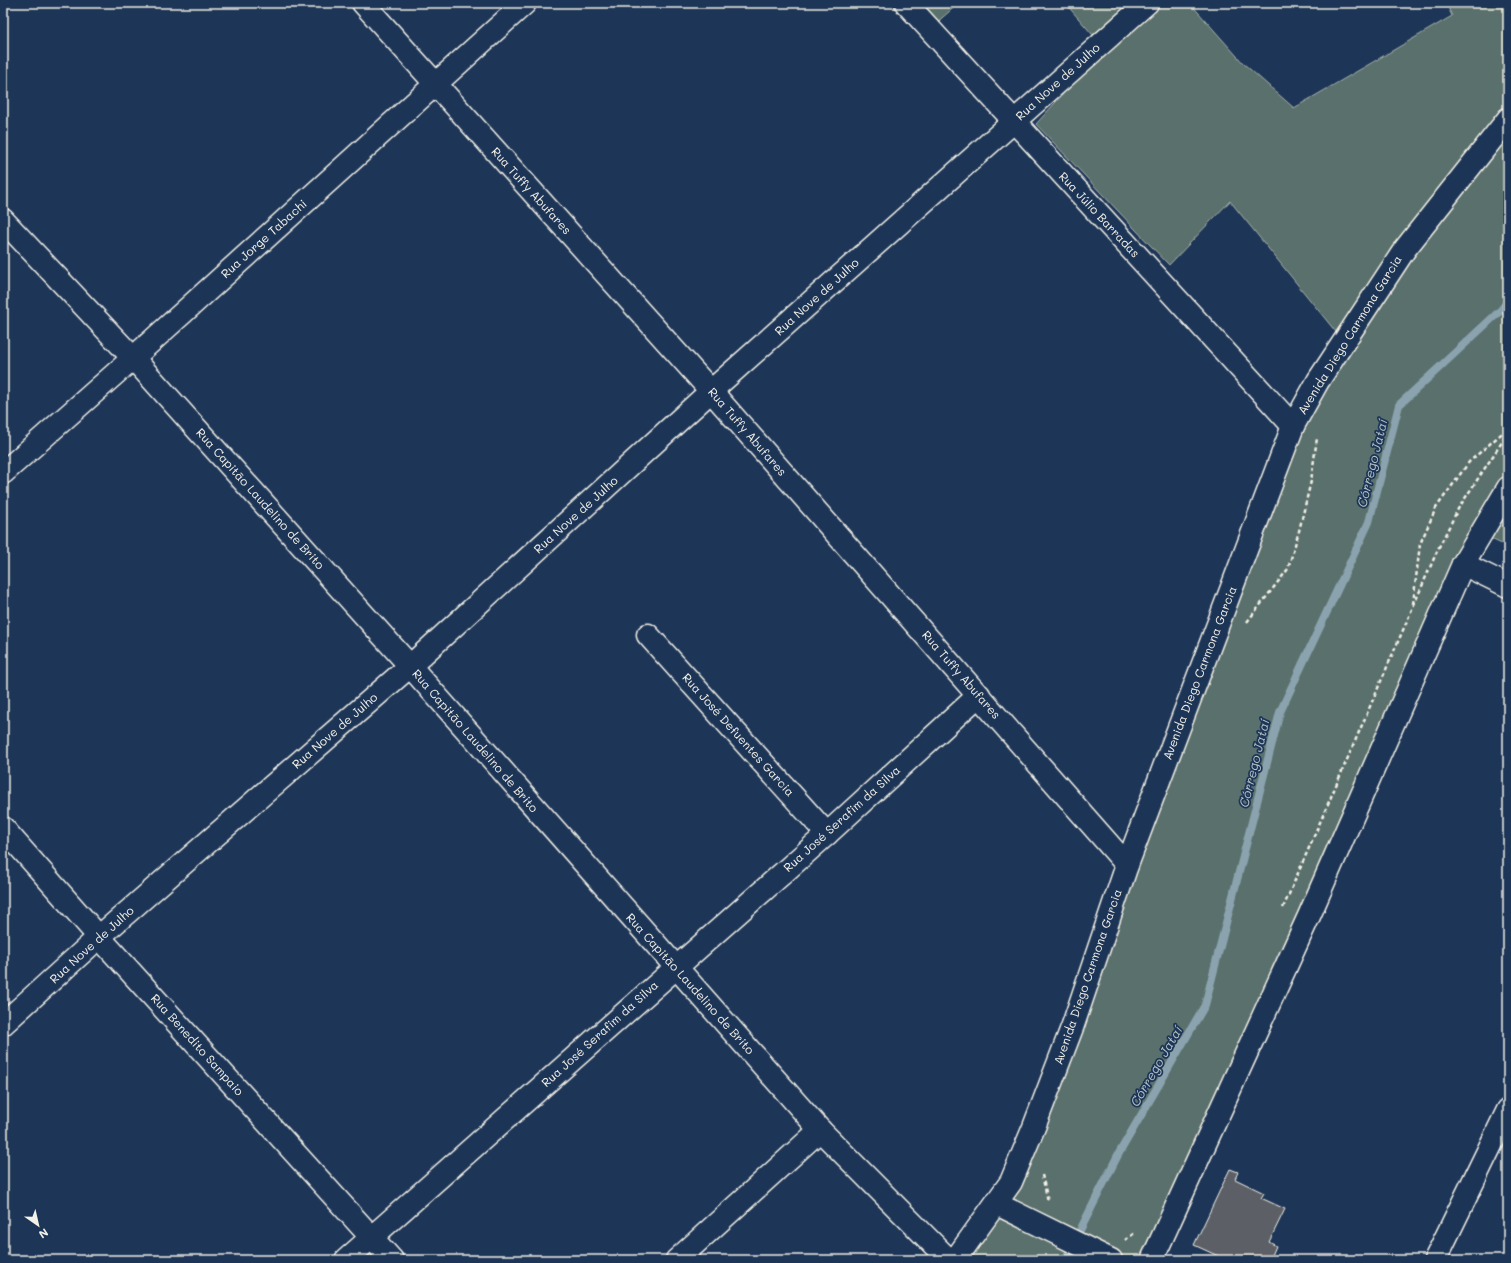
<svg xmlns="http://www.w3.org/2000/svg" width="1511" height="1263" font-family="Mali,sans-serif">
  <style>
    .green { fill: #5a706c; stroke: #a7b0aa }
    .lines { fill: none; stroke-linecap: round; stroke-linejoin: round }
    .stream { stroke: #8aa3af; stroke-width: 8 }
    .building { fill: #5b6166; stroke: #f4f1e8 }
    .minor-casing { stroke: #f4f1e8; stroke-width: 25 }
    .major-casing { stroke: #f4f1e8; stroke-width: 25 }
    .path { stroke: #f4f1e8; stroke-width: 2.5; stroke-dasharray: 4 3; stroke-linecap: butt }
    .minor { stroke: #1d3557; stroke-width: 22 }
    .major { stroke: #1d3557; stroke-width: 22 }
    .labels { text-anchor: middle; stroke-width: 3.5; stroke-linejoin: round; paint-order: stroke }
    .street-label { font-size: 12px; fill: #f4f1e8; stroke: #1d3557 }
    .water-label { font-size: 13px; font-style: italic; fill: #b6c4c7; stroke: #1d3557 }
  </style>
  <rect width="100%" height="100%" fill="#1d3557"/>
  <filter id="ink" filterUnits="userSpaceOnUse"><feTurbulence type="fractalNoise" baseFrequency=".025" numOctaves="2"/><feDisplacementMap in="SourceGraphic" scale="8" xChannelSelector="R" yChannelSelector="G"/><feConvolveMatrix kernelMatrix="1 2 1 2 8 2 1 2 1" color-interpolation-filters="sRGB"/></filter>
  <g filter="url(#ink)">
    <g class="green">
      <path d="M916,3h43l-24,21z"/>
      <path d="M1065,3h78l-44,39z"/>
      <path d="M1155,3h35l54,61 50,44 158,-92 -6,-13h62v485l-356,772h-41l-114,-56 296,-778 51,-84 -114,-141 -61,64 -133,-141 65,-72z"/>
      <path d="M1508,507v40l-19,-9z"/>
      <path d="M1007,1213l91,47h-134l26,-36z"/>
    </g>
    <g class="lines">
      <path class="stream" d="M1065,1260l53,-105 87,-150 75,-293 89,-190 30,-117 102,-95 7,-9"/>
    </g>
    <path class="building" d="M1230,1169l8,3 -3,7 29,14 -3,5 24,11 -16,33 7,4 -6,14h-43l-33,-15z"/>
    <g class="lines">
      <defs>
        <g id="minor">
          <path d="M363,3l348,388 416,474"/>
          <path d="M906,3l387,423"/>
          <path d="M3,220l130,138 277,308 410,464 129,130"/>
          <path d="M3,473l130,-115 392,-355"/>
          <path d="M1463,564l45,22"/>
          <path d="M648,635l179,199"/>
          <path d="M3,828l96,109 293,323"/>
          <path d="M3,1024l96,-87 311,-271 301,-275 436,-388"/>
          <path d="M997,1204l114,56"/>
          <path d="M346,1260l481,-426 152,-139"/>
          <path d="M677,1260l143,-130"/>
          <path d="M1435,1260l73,-150"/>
        </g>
        <g id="major">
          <path d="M955,1260l56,-78 23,-55 39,-102 54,-160 166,-439 25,-45 87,-132 103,-130"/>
          <path d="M1152,1260l157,-344 154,-352 45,-76"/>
        </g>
      </defs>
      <use href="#minor" class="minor-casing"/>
      <use href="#major" class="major-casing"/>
      <g class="path">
        <path d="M1413,604l7,-60 16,-36 33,-46 39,-34"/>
        <path d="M1247,622l41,-53 11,-38 12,-50 6,-43"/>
        <path d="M1283,908l155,-359 20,-40 50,-76"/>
        <path d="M1042,1175l6,26"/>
        <path d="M1125,1240l11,-8"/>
      </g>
      <use href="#minor" class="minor"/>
      <use href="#major" class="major"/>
    </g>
  </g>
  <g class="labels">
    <g class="street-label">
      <text transform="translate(1058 82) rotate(-42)" y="4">Rua Nove de Julho</text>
      <text transform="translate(531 191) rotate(48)" y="4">Rua Tuffy Abufares</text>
      <text transform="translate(1099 215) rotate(47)" y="4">Rua Júlio Barradas</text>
      <text transform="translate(264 239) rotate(-42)" y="4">Rua Jorge Tabachi</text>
      <text transform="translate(817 297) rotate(-42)" y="4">Rua Nove de Julho</text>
      <text transform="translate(1350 335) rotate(-58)" y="4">Avenida Diego Carmona Garcia</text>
      <text transform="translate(747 432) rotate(49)" y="4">Rua Tuffy Abufares</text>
      <text transform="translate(260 499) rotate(48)" y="4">Rua Capitão Laudelino de Brito</text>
      <text transform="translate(576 515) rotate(-42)" y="4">Rua Nove de Julho</text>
      <text transform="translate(1200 673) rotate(-69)" y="4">Avenida Diego Carmona Garcia</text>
      <text transform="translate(961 675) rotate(49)" y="4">Rua Tuffy Abufares</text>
      <text transform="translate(335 731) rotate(-41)" y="4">Rua Nove de Julho</text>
      <text transform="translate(738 735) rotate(48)" y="4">Rua José Defuentes Garcia</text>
      <text transform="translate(475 741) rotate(49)" y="4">Rua Capitão Laudelino de Brito</text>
      <text transform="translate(842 819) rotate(-42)" y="4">Rua José Serafim da Silva</text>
      <text transform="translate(92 945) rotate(-42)" y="4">Rua Nove de Julho</text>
      <text transform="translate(1088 977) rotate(-71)" y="4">Avenida Diego Carmona Garcia</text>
      <text transform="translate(690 984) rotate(48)" y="4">Rua Capitão Laudelino de Brito</text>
      <text transform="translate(600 1034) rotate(-42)" y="4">Rua José Serafim da Silva</text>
      <text transform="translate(197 1045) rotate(48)" y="4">Rua Benedito Sampaio</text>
    </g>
    <g class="water-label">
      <text transform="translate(1372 463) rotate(-76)" y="5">Córrego Jataí</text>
      <text transform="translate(1254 763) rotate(-76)" y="5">Córrego Jataí</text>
      <text transform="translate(1156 1066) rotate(-60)" y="5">Córrego Jataí</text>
    </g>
  </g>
  <rect width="1511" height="1263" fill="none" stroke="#1d3557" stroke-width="16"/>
  <rect x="8" y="8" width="1495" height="1247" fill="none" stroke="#f4f1e8" stroke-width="1.5" filter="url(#ink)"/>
  <g transform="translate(38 1225) rotate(146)" stroke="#1d3557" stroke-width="3" paint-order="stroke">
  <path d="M0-3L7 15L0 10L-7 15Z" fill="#f4f1e8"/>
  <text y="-6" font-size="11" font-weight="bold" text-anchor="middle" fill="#f4f1e8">N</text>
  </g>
</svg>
